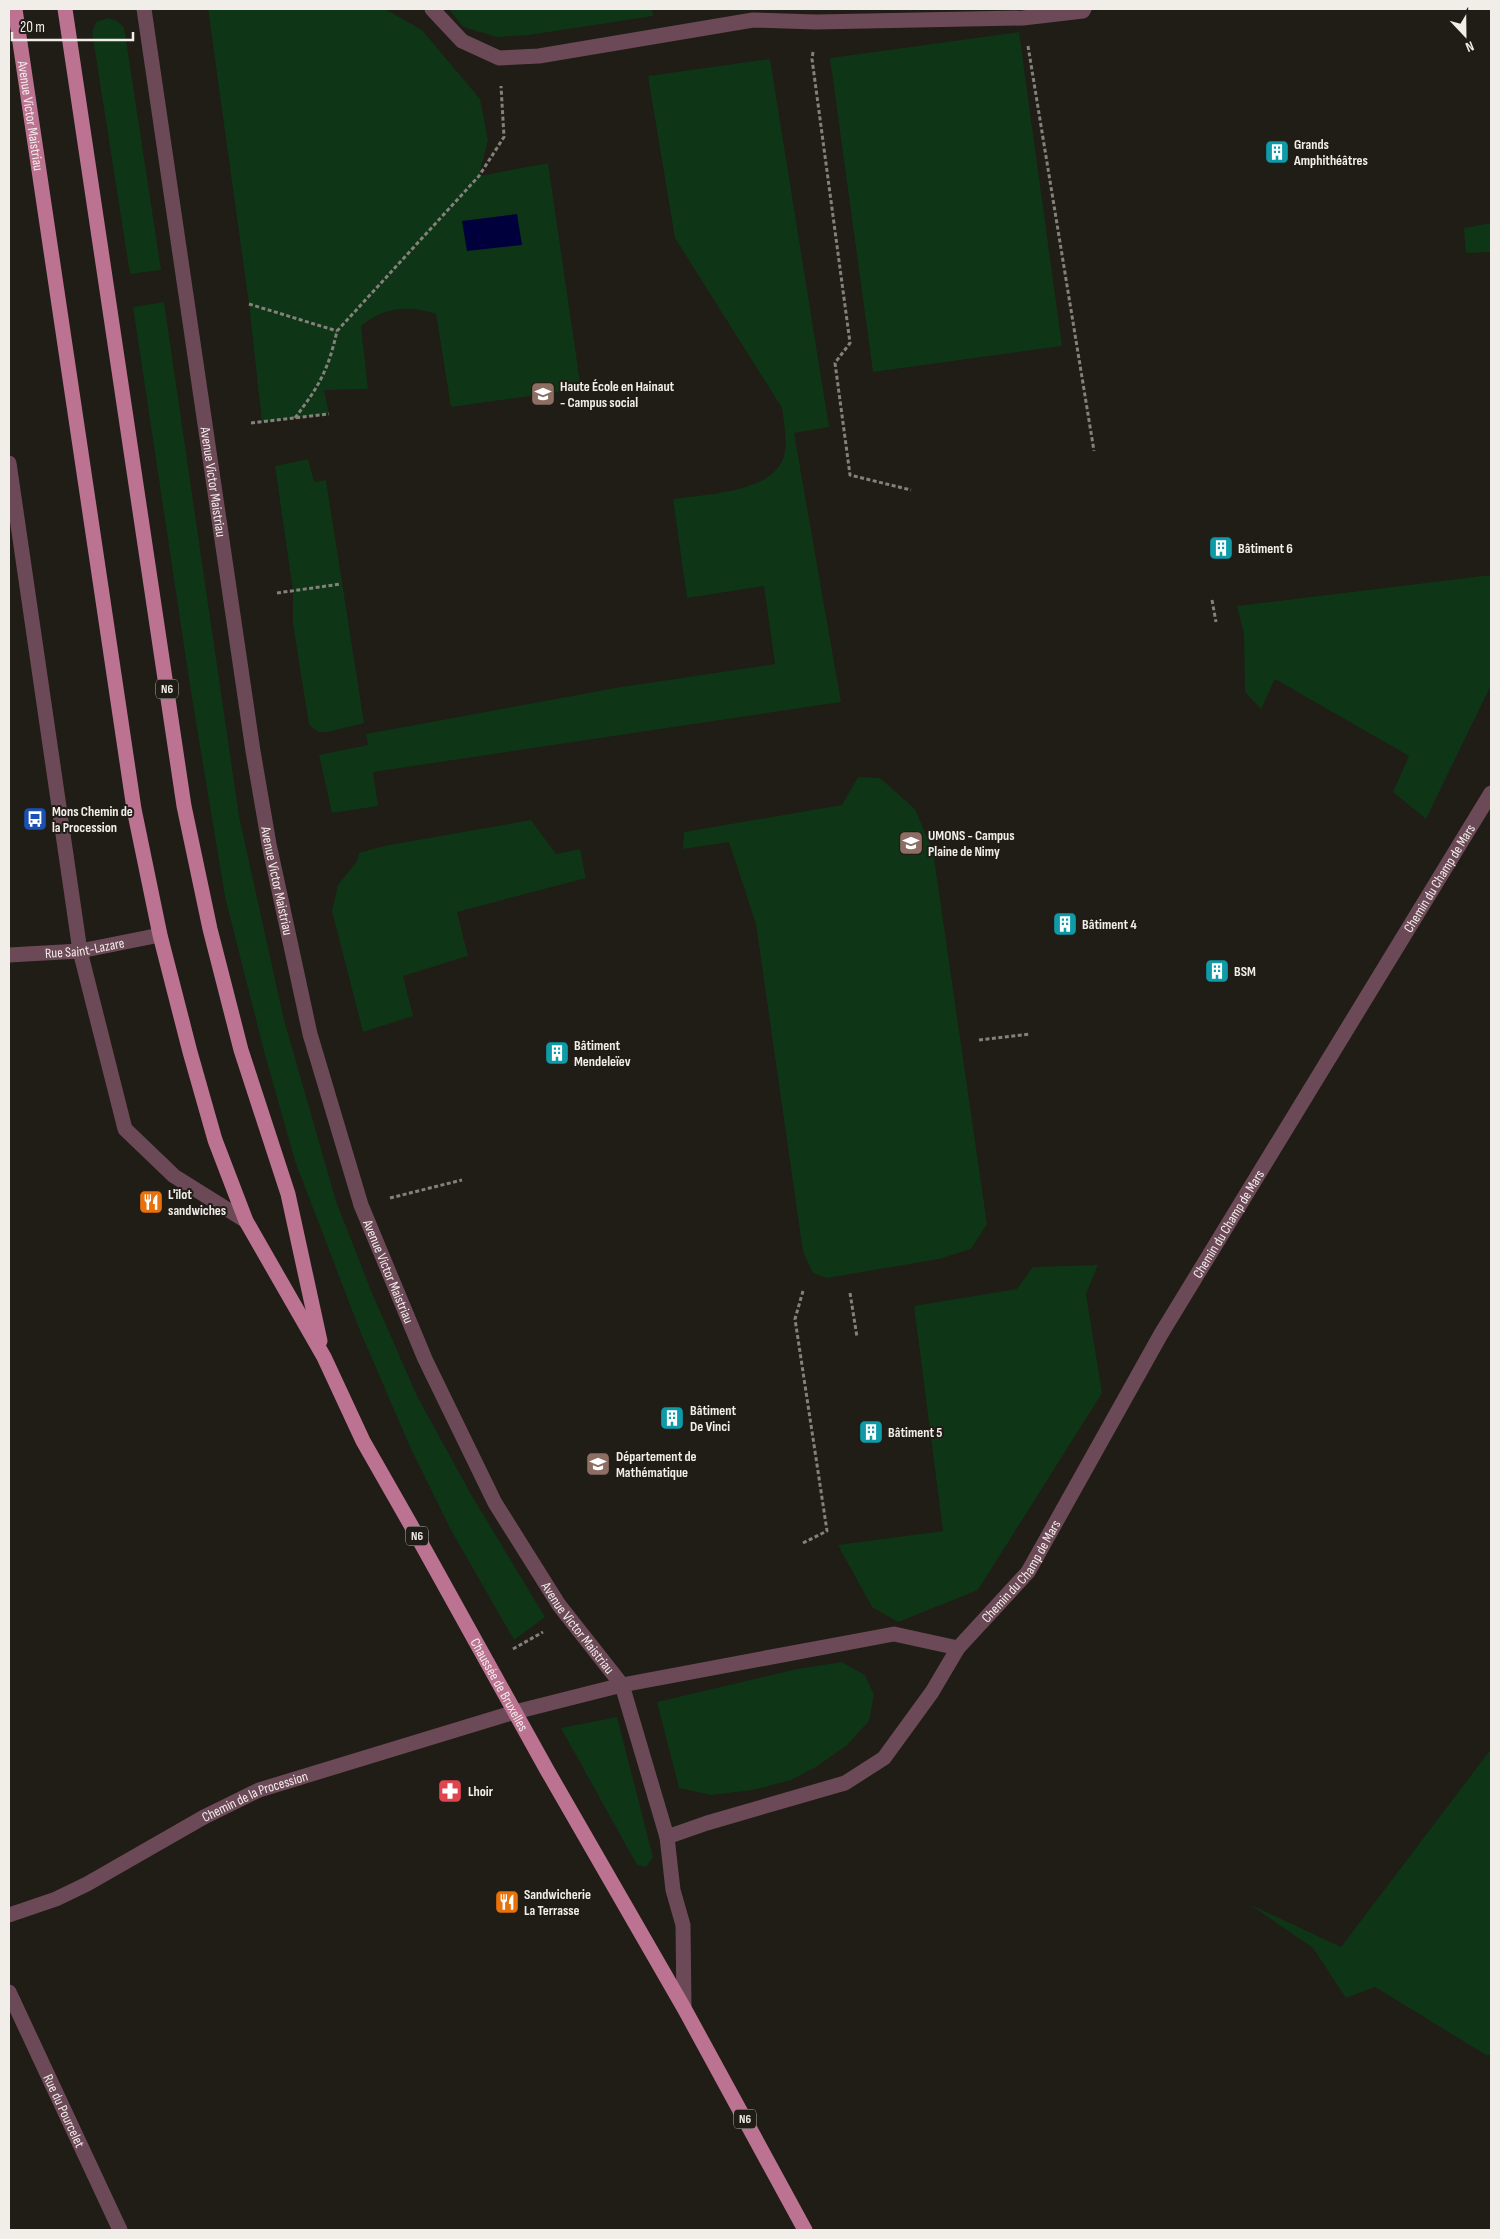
<svg xmlns="http://www.w3.org/2000/svg" width="1500" height="2239" font-family="'Sofia Sans Condensed',sans-serif">
  <style>
    .green { fill: #0e3515 }
    .water { fill: #00003c }
    .lines { fill: none; stroke-linecap: round; stroke-linejoin: round }
    .path { stroke: #84807b; stroke-width: 3; stroke-dasharray: 4 2.5; stroke-linecap: butt }
    .minor { stroke: #6c4957; stroke-width: 15 }
    .major { stroke: #bc7392; stroke-width: 15 }
    .labels { text-anchor: middle; stroke-width: 4; stroke-linejoin: round; paint-order: stroke }
    .shield { fill: #201c16; stroke: #b2aeaa; stroke-width: 1 }
    .shield-label { font-size: 12px; font-weight: bold; fill: #f1ede9 }
    .street-label { font-size: 14px; fill: #f1ede9; stroke: #201c16 }
    .poi-label { font-size: 14px; font-weight: bold; fill: #f1ede9; stroke: #201c16; text-anchor: start }
  </style>
  <rect width="100%" height="100%" fill="#201c16"/>
  <g class="green">
    <path d="M208,9h177l37,21 58,69 8,41 -9,36 69,-13 33,226 -130,18 -15,-93c-29,-9 -51,-7 -75,12l7,63 -44,1 5,24 -67,8 -13,-118z"/>
    <path d="M449,9h203l1,7 -124,19 -32,2 -34,-10z"/>
    <path d="M108,18l9,3 7,6 37,243 -31,4 -38,-242 4,-10z"/>
    <path d="M1019,32l43,314 -189,26 -43,-314z"/>
    <path d="M770,59l59,368 -35,6 47,269 -468,70 5,34 -46,7 -13,-58 49,-10 -2,-11 255,-47 154,-23 -11,-78 -77,12 -14,-99c31,-5 94,-6 109,-38 7,-15 2,-37 0,-53l-107,-170 -27,-162z"/>
    <path d="M1491,223v29l-25,1 -2,-25z"/>
    <path d="M164,302l75,514 45,204 52,181 36,92 45,103 55,100 73,121 -31,23 -63,-110 -40,-81 -51,-118 -65,-170 -30,-106 -40,-158 -34,-205 -58,-385z"/>
    <path d="M308,459l6,23 12,-2 38,243 -36,9h-9l-10,-7 -16,-101v-33l-18,-125z"/>
    <path d="M1491,575v110l-65,134 -33,-27 16,-36 -134,-77 -14,30 -16,-17 -1,-58 -7,-28z"/>
    <path d="M858,777l22,1 35,31 18,42 54,373 -16,25 -32,10 -112,19 -14,-5 -10,-21 -47,-328 -27,-82 -46,7 1,-17 158,-27z"/>
    <path d="M531,820l25,34 24,-5 6,29 -129,34 11,44 -65,20 10,40 -50,16 -31,-121 6,-26 19,-24 2,-8 25,-7z"/>
    <path d="M1098,1265l-12,29 16,99 -124,197 -80,32 -26,-15 -34,-62 105,-14 -29,-225 103,-17 16,-22z"/>
    <path d="M842,1662l23,13 9,20 -5,26 -23,25 -30,21 -25,13 -38,10 -42,5 -32,-7 -22,-86 140,-33z"/>
    <path d="M617,1717l36,140 -7,10 -9,-2 -76,-137z"/>
    <path d="M1491,1749v306h-5l-111,-68 -29,11 -33,-50 -64,-44 92,43z"/>
  </g>
  <path class="water" d="M517,214l5,31 -55,6 -5,-30z"/>
  <g class="lines">
    <g class="path">
      <path d="M1028,46l66,405"/>
      <path d="M813,52l-1,7 38,284 -15,20 15,112 61,15"/>
      <path d="M249,304l88,27"/>
      <path d="M295,418c24,-32 33,-47 42,-87l142,-155 25,-39 -3,-51"/>
      <path d="M251,423l78,-9"/>
      <path d="M277,593l64,-9"/>
      <path d="M1212,600l4,22"/>
      <path d="M979,1040l51,-6"/>
      <path d="M390,1198l72,-18"/>
      <path d="M850,1293l7,44"/>
      <path d="M803,1543l24,-12 -32,-212 8,-28"/>
      <path d="M513,1649l30,-17"/>
    </g>
    <g class="minor">
      <path id="s1" d="M144,9l109,742 16,93 41,190 51,171 64,154 70,144 64,102 63,80 45,152 6,53 10,35 1,83"/>
      <path d="M432,9l30,32 37,17 40,-2 214,-36 63,2 207,-4 60,-7 1,-2"/>
      <path d="M9,463l71,488 45,178 49,47 72,45"/>
      <path id="s2" d="M9,955l71,-4 80,-16"/>
      <path id="s3" d="M667,1837l40,-14 138,-40 39,-25 48,-66 26,-44 70,-76 133,-238 330,-541"/>
      <path id="s4" d="M9,1915l47,-16 31,-15 117,-67 55,-27 256,-78 107,-27 272,-51 64,14"/>
      <path id="s5" d="M9,1992l111,238"/>
    </g>
    <g class="major">
      <path id="s6" d="M15,9l119,800 26,126 30,117 25,88 31,81 78,136 39,84 53,93 131,236 137,238 121,222"/>
      <path d="M65,9l119,797 26,123 31,121 47,144 32,147"/>
    </g>
  </g>
  <defs>
    <symbol id="building-square" viewBox="-11 -11 22 22"><rect x="-9" y="-9" width="18" height="18" rx="4" fill="#0f9aa8" stroke="#201c16"/><path d="M-4-6H4V6H1V3H-1V6H-4ZM-2.5-4.3h1.7v1.8h-1.7ZM.8-4.3h1.7v1.8H.8ZM-2.5-1h1.7V.8h-1.7ZM.8-1h1.7V.8H.8Z" fill="#fff"/></symbol>
    <symbol id="university-square" viewBox="-11 -11 22 22"><rect x="-9" y="-9" width="18" height="18" rx="4" fill="#8d6e63" stroke="#201c16"/><path d="M0-5L7-2L0 1L-7-2ZM-4 1L0 2.5L4 1V4Q0 6-4 4Z" fill="#fff"/></symbol>
    <symbol id="bus-square" viewBox="-11 -11 22 22"><rect x="-9" y="-9" width="18" height="18" rx="4" fill="#1a4fb4" stroke="#201c16"/><path d="M-5-6H5V4H4V6H2V4H-2V6H-4V4H-5ZM-3.5-4V0h7V-4ZM-3.5 1.2v1.5H-2V1.2ZM2 1.2v1.5H3.5V1.2Z" fill="#fff"/></symbol>
    <symbol id="restaurant-square" viewBox="-11 -11 22 22"><rect x="-9" y="-9" width="18" height="18" rx="4" fill="#e8710a" stroke="#201c16"/><path d="M-5-6h1v4h1v-4h1v4h1v-4h1v5L-1.5 .5V6h-2V.5L-5-1ZM5-6V6H3V1.5H1.5Q1.5-4 5-6Z" fill="#fff"/></symbol>
    <symbol id="pharmacy-square" viewBox="-11 -11 22 22"><rect x="-9" y="-9" width="18" height="18" rx="4" fill="#e0444e" stroke="#201c16"/><path d="M-2-6h4v4h4v4h-4v4h-4v-4h-4v-4h4Z" fill="#fff"/></symbol>
  </defs>
  <g fill-rule="evenodd">
    <use href="#building-square" x="1263" y="138" width="28" height="28"/>
    <use href="#university-square" x="529" y="380" width="28" height="28"/>
    <use href="#building-square" x="1207" y="534" width="28" height="28"/>
    <use href="#bus-square" x="21" y="805" width="28" height="28"/>
    <use href="#university-square" x="897" y="829" width="28" height="28"/>
    <use href="#building-square" x="1051" y="910" width="28" height="28"/>
    <use href="#building-square" x="1203" y="957" width="28" height="28"/>
    <use href="#building-square" x="543" y="1039" width="28" height="28"/>
    <use href="#restaurant-square" x="137" y="1188" width="28" height="28"/>
    <use href="#building-square" x="658" y="1404" width="28" height="28"/>
    <use href="#building-square" x="857" y="1418" width="28" height="28"/>
    <use href="#university-square" x="584" y="1450" width="28" height="28"/>
    <use href="#pharmacy-square" x="436" y="1777" width="28" height="28"/>
    <use href="#restaurant-square" x="493" y="1888" width="28" height="28"/>
  </g>
  <g class="labels">
    <g class="shield">
      <rect x="156" y="679.5" width="22" height="19" rx="4"/>
      <rect x="406" y="1526.5" width="22" height="19" rx="4"/>
      <rect x="734" y="2109.5" width="22" height="19" rx="4"/>
    </g>
    <g class="shield-label">
      <text x="167" y="693">N6</text>
      <text x="417" y="1540">N6</text>
      <text x="745" y="2123">N6</text>
    </g>
    <g class="street-label">
      <text dy="5" stroke="none"><textPath href="#s6" startOffset="108">Avenue Victor Maistriau</textPath></text>
      <text dy="5" stroke="none"><textPath href="#s1" startOffset="478">Avenue Victor Maistriau</textPath></text>
      <text dy="5" stroke="none"><textPath href="#s3" startOffset="1275">Chemin du Champ de Mars</textPath></text>
      <text dy="5" stroke="none"><textPath href="#s1" startOffset="882">Avenue Victor Maistriau</textPath></text>
      <text dy="5" stroke="none"><textPath href="#s2" startOffset="76">Rue Saint-Lazare</textPath></text>
      <text dy="5" stroke="none"><textPath href="#s3" startOffset="870">Chemin du Champ de Mars</textPath></text>
      <text dy="5" stroke="none"><textPath href="#s1" startOffset="1289">Avenue Victor Maistriau</textPath></text>
      <text dy="5" stroke="none"><textPath href="#s3" startOffset="465">Chemin du Champ de Mars</textPath></text>
      <text dy="5" stroke="none"><textPath href="#s1" startOffset="1694">Avenue Victor Maistriau</textPath></text>
      <text dy="5" stroke="none"><textPath href="#s6" startOffset="1765">Chaussée de Bruxelles</textPath></text>
      <text dy="5" stroke="none"><textPath href="#s4" startOffset="274">Chemin de la Procession</textPath></text>
      <text dy="5" stroke="none"><textPath href="#s5" startOffset="131">Rue du Pourcelet</textPath></text>
    </g>
    <g class="poi-label">
      <text x="1294" y="149">Grands<tspan x="1294" dy="16">Amphithéâtres</tspan></text>
      <text x="560" y="391">Haute École en Hainaut<tspan x="560" dy="16">- Campus social</tspan></text>
      <text x="1238" y="553">Bâtiment 6</text>
      <text x="52" y="816">Mons Chemin de<tspan x="52" dy="16">la Procession</tspan></text>
      <text x="928" y="840">UMONS - Campus<tspan x="928" dy="16">Plaine de Nimy</tspan></text>
      <text x="1082" y="929">Bâtiment 4</text>
      <text x="1234" y="976">BSM</text>
      <text x="574" y="1050">Bâtiment<tspan x="574" dy="16">Mendeleïev</tspan></text>
      <text x="168" y="1199">L'îlot<tspan x="168" dy="16">sandwiches</tspan></text>
      <text x="690" y="1415">Bâtiment<tspan x="690" dy="16">De Vinci</tspan></text>
      <text x="888" y="1437">Bâtiment 5</text>
      <text x="616" y="1461">Département de<tspan x="616" dy="16">Mathématique</tspan></text>
      <text x="468" y="1796">Lhoir</text>
      <text x="524" y="1899">Sandwicherie<tspan x="524" dy="16">La Terrasse</tspan></text>
    </g>
  </g>
  <rect width="1500" height="2239" fill="none" stroke="#f1ede9" stroke-width="20"/>
  <g transform="translate(1465 35) rotate(158)" stroke="#201c16" stroke-width="4" paint-order="stroke">
  <path d="M0-4L9 19L0 12L-9 19Z" fill="#f1ede9"/>
  <text y="-8" font-size="14" font-weight="bold" text-anchor="middle" fill="#f1ede9">N</text>
  </g>
  <path d="M12 32v8h121v-8" fill="none" stroke="#f1ede9" stroke-width="2.5"/>
  <text x="20" y="32" font-size="15" fill="#f1ede9" stroke="#201c16" stroke-width="4" paint-order="stroke">20 m</text>
</svg>
